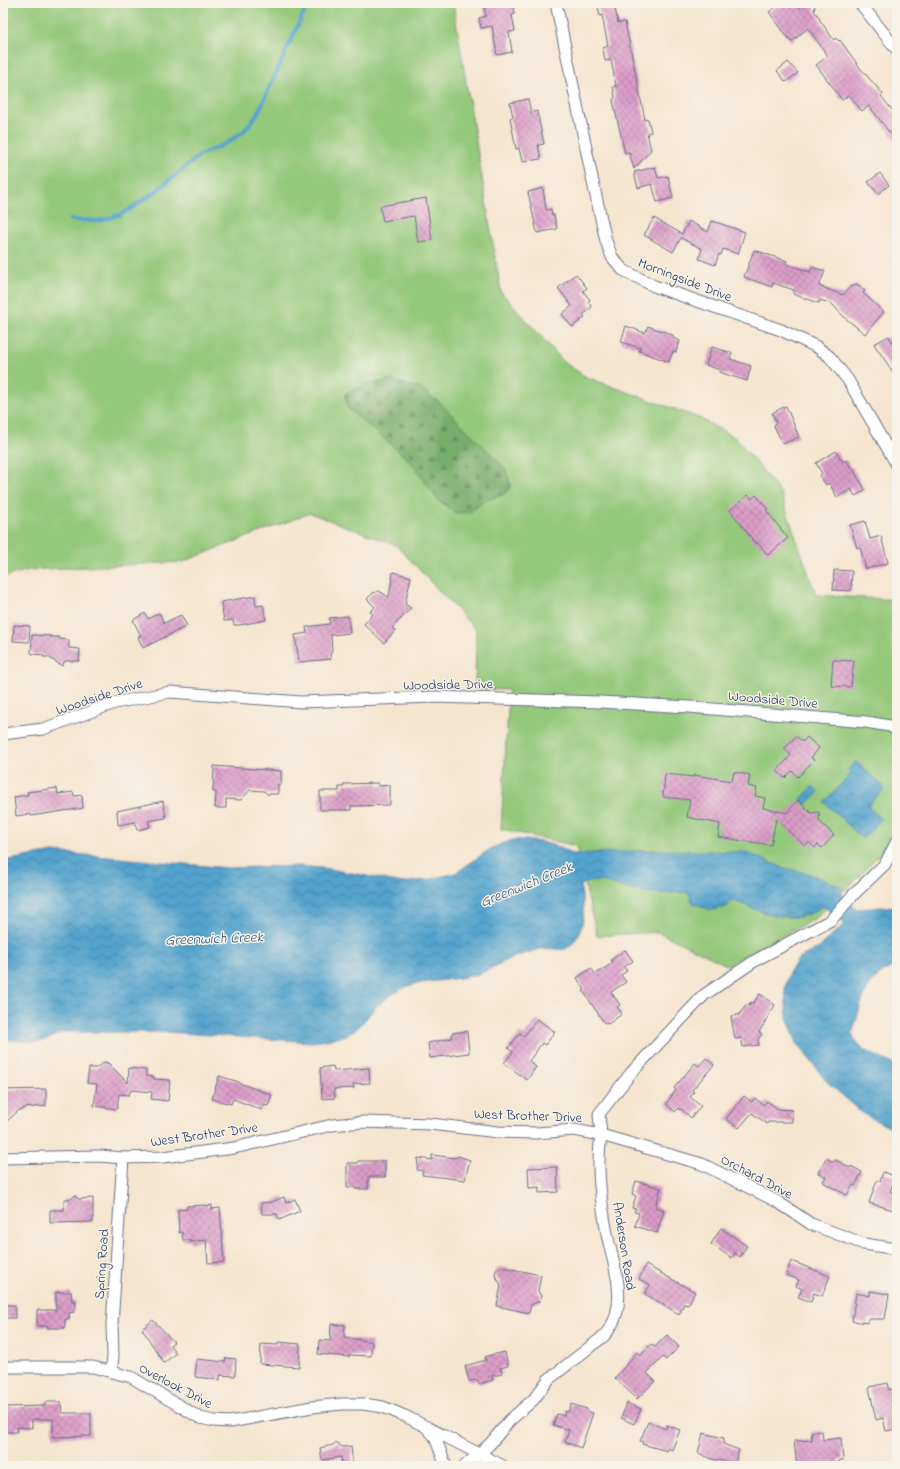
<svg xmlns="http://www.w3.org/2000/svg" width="900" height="1469" font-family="'Indie Flower',sans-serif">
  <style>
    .green { fill: #94c87a; stroke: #587c6c }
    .forest { fill: url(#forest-firs); stroke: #496e64 }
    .water { fill: url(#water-waves); stroke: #366996 }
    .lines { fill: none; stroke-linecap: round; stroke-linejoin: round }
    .stream { stroke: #52a3cd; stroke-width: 4 }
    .building { fill: url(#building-cross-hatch) }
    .minor-casing { stroke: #676f86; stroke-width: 13 }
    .minor { stroke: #fff; stroke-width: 11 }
    .labels { text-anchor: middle; stroke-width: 3; stroke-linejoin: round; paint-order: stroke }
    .street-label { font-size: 14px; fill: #1b2f5e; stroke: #f7f3e8 }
    .water-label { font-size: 15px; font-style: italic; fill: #2e5885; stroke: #f7f3e8 }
  </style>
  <defs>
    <pattern id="forest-firs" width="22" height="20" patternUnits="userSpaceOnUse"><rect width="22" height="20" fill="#77ac6a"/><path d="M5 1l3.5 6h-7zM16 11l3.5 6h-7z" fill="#618c5a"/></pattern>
    <pattern id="water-waves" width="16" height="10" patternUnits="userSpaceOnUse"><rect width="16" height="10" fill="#52a3cd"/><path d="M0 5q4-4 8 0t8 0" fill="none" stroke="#4385aa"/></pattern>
    <pattern id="building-cross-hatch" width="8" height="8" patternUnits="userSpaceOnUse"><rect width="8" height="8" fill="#dc9cc8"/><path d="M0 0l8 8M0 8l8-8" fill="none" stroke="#b280a6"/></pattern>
  </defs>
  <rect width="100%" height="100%" fill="#f7f3e8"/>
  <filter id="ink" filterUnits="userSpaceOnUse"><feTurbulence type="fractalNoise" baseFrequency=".025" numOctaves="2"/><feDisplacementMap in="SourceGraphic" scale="8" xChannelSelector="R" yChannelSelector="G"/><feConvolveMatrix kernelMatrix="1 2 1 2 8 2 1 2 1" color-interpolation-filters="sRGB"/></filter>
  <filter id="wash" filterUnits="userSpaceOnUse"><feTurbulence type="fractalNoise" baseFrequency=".012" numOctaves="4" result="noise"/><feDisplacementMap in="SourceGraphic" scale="16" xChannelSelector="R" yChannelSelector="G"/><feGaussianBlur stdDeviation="0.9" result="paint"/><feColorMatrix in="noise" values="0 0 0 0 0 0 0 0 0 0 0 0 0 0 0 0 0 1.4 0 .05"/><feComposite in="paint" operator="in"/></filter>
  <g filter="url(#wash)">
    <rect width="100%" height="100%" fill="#f5e5cf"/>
    <path class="green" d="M3,3h450l48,289 64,71 21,14 113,41 37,20 44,54 36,103 81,5v227l-7,15 -31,35 -45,42 -87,46 -69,-33 -61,4 -21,-90 -75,-17 8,-139 -34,-1 1,-59 -80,-85 -86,-32 -128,49 -153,8 -26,7z"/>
    <path class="forest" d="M390,380l30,8 20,15 65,65 6,18 -7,8 -20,7 -14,11 -14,1 -18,-13 -28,-39 -62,-53 -3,-14 23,-10z"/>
    <g class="water">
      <path d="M856,761l29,27 -17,18 13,13 -18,20 -39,-37 27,-28 -3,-4z"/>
      <path d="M813,786l6,6 -13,13 -5,-6z"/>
      <path d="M512,840c20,-1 44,3 60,14l85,-4 88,2 36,15 29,7 34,14 -4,4 16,17 41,-3v58c-35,17 -34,37 -45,70 9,22 27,20 45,33v64l-32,-16 -39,-34 -29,-38 -10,-25 -2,-29 4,-16 10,-15 20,-10 25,-24 -1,-2 -20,-16c-5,3 -11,7 -16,9 -25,8 -53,-7 -76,-15l-4,7 -16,3 -18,-7 -5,-11c-17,1 -33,2 -50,-1 -24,-3 -32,-16 -58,-6 5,22 7,46 -11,62 -5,5 -21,0 -29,2 -12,3 -23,7 -35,12 -8,4 -16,9 -24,12 -22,7 -44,7 -66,11 -13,3 -28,13 -37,21 -10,9 -16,22 -28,28 -12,6 -25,7 -38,9l-145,-10h-101c-9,1 -15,7 -24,9 -12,3 -26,-2 -39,-1v-179l50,-9 175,16 73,-2 29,3 73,14 28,-4 25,-6 34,-24z"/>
    </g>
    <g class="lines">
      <path class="stream" d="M70,220l30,1 22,-7 33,-22 45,-37 27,-12 16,-11 14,-17 51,-112"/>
    </g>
    <g id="blocks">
      <g class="building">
        <path d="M508,3h5l2,11 -3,1 3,16 -6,1 3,20 -15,3 -5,-29 -11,2 -2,-10 7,-2 -2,-8z"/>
        <path d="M597,3h17l4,20 7,-1 20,98 3,-1 3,13 -4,1 4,17 -17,19 -5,-17 -4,1 -9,-39 -3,-14 2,-3 -2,-10 3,-1 -5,-26 -6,1 -2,-13 5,-2 -6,-31 -2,1z"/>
        <path d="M781,3h12l3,5 2,-2 2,2 6,-5 9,2 -1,6 6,7 -1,1 15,21 2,-2 3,3 1,-1 20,28 23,26 -2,2 16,20v26l-28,-36 -7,5 -13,-16 -7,5 -7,-10 -19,-25 12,-9 -20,-28 -17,14 -22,-30z"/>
        <path d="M788,62l10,11 -12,9 -9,-11z"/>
        <path d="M528,99l3,14 6,-2 7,33 -6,1 3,14 -19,3 -3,-14 -3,1 -6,-31 3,-1 -3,-14z"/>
        <path d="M655,167l3,11 10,-2 5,22 -16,4 -5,-18 -14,4 -4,-16z"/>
        <path d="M880,173l9,12 -11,9 -10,-12z"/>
        <path d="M543,188l3,22 5,-1 1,6h2l3,14 -20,4 -9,-41z"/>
        <path d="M426,198l6,42 -14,2 -4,-26 -31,5 -3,-15z"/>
        <path d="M654,218l28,16 7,-13 19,11 4,-11 33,11 -7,22 -15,-5 -2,6 -2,-1 -4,11 -16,-6 3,-10 -21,-11 -8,14 -29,-17z"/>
        <path d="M754,250l33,11 -1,3 24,8 2,-5 13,4 -6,15 24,9 8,-9 1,1 5,-3 8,7 -2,2 21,19 -19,22 -21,-17 -12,-13 -12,-4 -1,3 -26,-9 1,-4 -21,-7 -1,4 -28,-10z"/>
        <path d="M576,274l11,14 -4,3 7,9 -2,2 4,5 -9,8 2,2 -13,10 -10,-13 10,-8 -14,-18z"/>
        <path d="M626,326l19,7 3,-7 8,3 10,3 8,4 -1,2 7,3 -4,11 -3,-1 -4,11 -30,-11 1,-3 -19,-6z"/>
        <path d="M889,336l8,13v29l-23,-34z"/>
        <path d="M712,347l20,6 -2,6 21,7 -4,15 -28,-9 1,-2 -14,-5z"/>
        <path d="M786,406l13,31 -16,7 -9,-18 2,-4 -4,-9z"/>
        <path d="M836,451l7,11 3,-2 5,8 1,-1 13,23 -10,6 -4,-7 -14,8 -8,-14 -3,2 -6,-9 2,-2 -6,-11z"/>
        <path d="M748,495l4,4 4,-4 12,14 -2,1 22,28 -20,17 -11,-13 -2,1 -25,-33z"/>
        <path d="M865,521l5,18 11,-3 7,27 -22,6 -6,-22 -3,1 -7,-23z"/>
        <path d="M834,570l18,1 -1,20 -18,-1z"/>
        <path d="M393,572l18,5 -6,27 6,4 -19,20 3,3 -11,12 -20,-19 9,-10 -3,-2 5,-5 -8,-8 6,-6 6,-2 10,6z"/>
        <path d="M255,596l1,10 7,-1 3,15 -26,5h-6l-1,-5 -9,1 -3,-19z"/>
        <path d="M145,613l3,6 11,-6 5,10 17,-8 6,11 -44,22 -5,-11 3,-1 -8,-16z"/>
        <path d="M348,616l2,17 -19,2 1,17 -2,2 1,5 -32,3 -4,-27 12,-2 -1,-6 24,-3 -1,-6z"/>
        <path d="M14,625l16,1 -1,16 -16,-1z"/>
        <path d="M32,635l19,1 -1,1h9v2l10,1v8l11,1 -1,12h-14l-3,5 -14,-9h-5v-2l-10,-1 -2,-1z"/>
        <path d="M833,660l21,1 -3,26 -20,-1z"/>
        <path d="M796,736l7,6 4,-5 12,11 -8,10 3,2 -16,17 -6,-6 -7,7 -8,-7 14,-16 -7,-6z"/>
        <path d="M214,766l67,5v13h-3v10h-11l-3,-3 -14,-1 -9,10 -15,-1v9h-11l1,-16h-3z"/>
        <path d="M734,772l16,3 -2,11 9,2 -2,8 10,2 -2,10 24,5 11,-13 13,13 8,-1v9l15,14 -12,13 -4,-4 -3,4 -6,-6 -4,4 -29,-27 -5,26 -53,-8 2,-13 -33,-7 3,-17 -27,-3 2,-23 29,3v-2l38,6z"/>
        <path d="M378,783v3l12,-1v20l-39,1v4h-31v-19h19v-4h5v-3z"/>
        <path d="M57,788l1,6 15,-2 1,4 8,-1 1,13 -52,8 -1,-2 -14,2 -2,-19 14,-2 -1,-3z"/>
        <path d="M163,801l3,17 -18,3 2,6 -13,3 -2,-8 -17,3 -1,-14z"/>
        <path d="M625,950l8,11 -9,6 3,4 -6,4 5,7 -15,10 9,13 -3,2 5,7 -14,10 -1,-1 -2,1 -22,-33 2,-1 -8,-12 14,-10 4,6 18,-11 -2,-3z"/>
        <path d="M760,994l15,11 -16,27 3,2 -4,5 1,6 -16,2 -2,-9 -6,1 -4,-23 8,-1 8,-11 2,2 2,-4 2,1z"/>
        <path d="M537,1019l18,13 -10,13 -3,-2 -13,18 7,6 -9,13 -23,-17 9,-11 -5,-4 12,-15 4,3z"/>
        <path d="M467,1031l2,22 -39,5 -2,-15 24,-5v-5z"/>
        <path d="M706,1058l8,7 -22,25 2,2 -4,5 11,9 -10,12 -10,-9 -1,1 -2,-2 -3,4 -9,-8 10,-14 -2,-2 21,-25 4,3z"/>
        <path d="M104,1062l4,1 20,20 1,-15 17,2v6l8,1v2l16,1 -2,21 -17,-2 1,-7 -21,-2 -2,5 -10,-1 -2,15 -23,-3 3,-22 -10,-1 2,-15h7z"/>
        <path d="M333,1066l1,5 35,-3 1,15 -17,1 1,4 -20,1 1,9 -13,1 -2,-31z"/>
        <path d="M219,1076l20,6v1l33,12 -4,11 -5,-1 -1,5 -29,-11 -2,5 -19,-5z"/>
        <path d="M46,1089v17l-23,2v2h-4l-16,15v-35z"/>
        <path d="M744,1096l8,6 3,-4 9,7 3,-4 11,8 14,1v12h-24l-1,2 -15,-11 -13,15 -13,-9z"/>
        <path d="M432,1155l23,3 3,-2 12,4 -5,20 -43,-5 1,-4 -6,-1 1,-12 14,2z"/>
        <path d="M826,1158l7,4 3,-2 14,8 1,-2 11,6 -7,14 -2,-1 -6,10 -21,-11 -3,-3 3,-4 -8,-4z"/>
        <path d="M358,1161h27v16h-17v12h-13v-2h-8v-24h11z"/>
        <path d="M557,1167l1,25 -19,1v-6l-10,1 -1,-20z"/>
        <path d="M883,1172l12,4 -5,16 7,2v17l-28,-8 8,-23 3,2z"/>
        <path d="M636,1181l25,7 -6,19 9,3 -7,23 -22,-7 4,-13 -5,-1 2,-3 -4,-1 4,-12 -4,-2z"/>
        <path d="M75,1195l3,4 15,-1v24l-43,1v-13h14v-11h7z"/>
        <path d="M284,1197l2,6 9,-4 5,12 -21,9 -2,-6h-15l-1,-11 11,-1z"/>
        <path d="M206,1205v1l6,-1v4l8,-1 4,54 -16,1 -2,-23 -16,2v-2h-7l-1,-8 -3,1 -1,-23 9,-1v-3z"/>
        <path d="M721,1228l26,18 -7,11 -5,-4 -3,5 -21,-14z"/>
        <path d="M791,1261l39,15 -8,20 -8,-3 -3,9 -13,-5 4,-8 -6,-3 3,-6 -13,-5z"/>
        <path d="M646,1265l49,27 -7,13 -4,-1 -5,10 -34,-20 5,-9 -11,-6z"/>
        <path d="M501,1267l40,8 -3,16 3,5 -1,5 -9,4 -2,8 -32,-7 4,-21 -6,-10 1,-5z"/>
        <path d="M870,1291l19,3 -4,25h-17v4l-16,-2 4,-28 14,3z"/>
        <path d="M56,1292h15l1,9h4l-2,11 -5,1v6h-4v9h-17v-2h-11v-16h19z"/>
        <rect x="3" y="1305" width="12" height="13"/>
        <path d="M153,1320l21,22 -4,3 6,8 -12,10 -22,-34z"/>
        <path d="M331,1324l14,1 -1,12 28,5 -1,14 -22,-1v2l-31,-3 1,-14 11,1z"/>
        <path d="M667,1335l12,12 -13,13 -3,-3 -16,16 8,8 -18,18 -22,-21 22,-26 3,3 11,-11 4,3z"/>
        <path d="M278,1342l22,2 -1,23 -39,-3 1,-20 17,1z"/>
        <path d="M505,1352l3,14 -8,2 2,6 -10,2 1,4 -14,4 -1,-4 -9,1 -4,-15 21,-6 -1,-3 6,-2z"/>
        <path d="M226,1358l10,1 -1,17 -15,-1v5l-25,-3 2,-18 28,3z"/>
        <path d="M888,1383l1,7 8,-2v41l-11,2 -3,-13 -7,2 -7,-33z"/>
        <path d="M45,1402h16l1,11h29v23l-38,1v-18h-21v9l-15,-1v5h-11v-4h-3v-21l42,-1z"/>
        <path d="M627,1403l14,6 -7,15 -13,-6z"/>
        <path d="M571,1404l16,5v2l6,2 -12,35 -16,-6 4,-12 -16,-5 4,-11 7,2 1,-5 3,1z"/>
        <path d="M648,1422l18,7 1,-4 13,5 -8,20 -4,-2 -1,3 -25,-7 1,-2 -3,-1z"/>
        <path d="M822,1431l1,9 18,-2 2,22h-4v3l-42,3 -3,-25 18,-1 -1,-8z"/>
        <path d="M703,1433l21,5 -1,6 16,6 -4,13 -23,-4 -14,-6z"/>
        <path d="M336,1442l6,5 9,-1 2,20h-11l-1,-9 -19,3 -2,-12 13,-3z"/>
      </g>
    </g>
  </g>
  <g filter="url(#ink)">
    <use href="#blocks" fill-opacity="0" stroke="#676f86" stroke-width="1"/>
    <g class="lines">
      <defs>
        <g id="minor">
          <path d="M556,3l38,184 12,54 6,16 11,13 31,16 127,44 36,17 13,10 18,23 49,85"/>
          <path d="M860,3l37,47"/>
          <path d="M3,734l40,-5 72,-26 55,-11 131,10 132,-5 167,5 89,5 177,15 24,4 7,4"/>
          <path d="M3,1158l96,-2 24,2 40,-1 71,-9 98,-23 31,-3 67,2 68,8 39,1 37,-3 27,5 -2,-21 32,-41 73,-78 52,-35 75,-40 22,-25 32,-31 12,-23"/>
          <path d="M3,1367h90l38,10 69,41 14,3 16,1 82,-15 30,-3h21l20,3 22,9 98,50"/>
          <path d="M111,1372l2,-16 -1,-31 11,-167"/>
          <path d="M427,1428l8,9 11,29"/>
          <path d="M465,1466l25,-22 19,-23 25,-22 15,-20 55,-43c5,-6 10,-13 12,-21 8,-25 -4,-56 -9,-81 -6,-33 -11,-66 -6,-99l101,29 76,38 33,22 53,20 33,5"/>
        </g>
      </defs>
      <use href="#minor" class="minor-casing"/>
      <use href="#minor" class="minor"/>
    </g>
  </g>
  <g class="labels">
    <g class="street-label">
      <text transform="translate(685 279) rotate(21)" y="5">Morningside Drive</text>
      <text transform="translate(448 684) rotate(-1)" y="5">Woodside Drive</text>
      <text transform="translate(99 696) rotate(-18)" y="5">Woodside Drive</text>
      <text transform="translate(773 699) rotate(5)" y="5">Woodside Drive</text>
      <text transform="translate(528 1115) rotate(2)" y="5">West Brother Drive</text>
      <text transform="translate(204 1134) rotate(-8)" y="5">West Brother Drive</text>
      <text transform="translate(757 1176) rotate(28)" y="5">Orchard Drive</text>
      <text transform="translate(625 1246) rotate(81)" y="5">Anderson Road</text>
      <text transform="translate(101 1264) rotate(-86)" y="5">Spring Road</text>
      <text transform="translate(176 1385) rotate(28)" y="5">Overlook Drive</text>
    </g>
    <g class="water-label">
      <text transform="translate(526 884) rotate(-22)" y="5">Greenwich Creek</text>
      <text transform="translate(214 938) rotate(-2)" y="5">Greenwich Creek</text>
    </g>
  </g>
  <rect width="900" height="1469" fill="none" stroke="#f7f3e8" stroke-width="16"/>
</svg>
